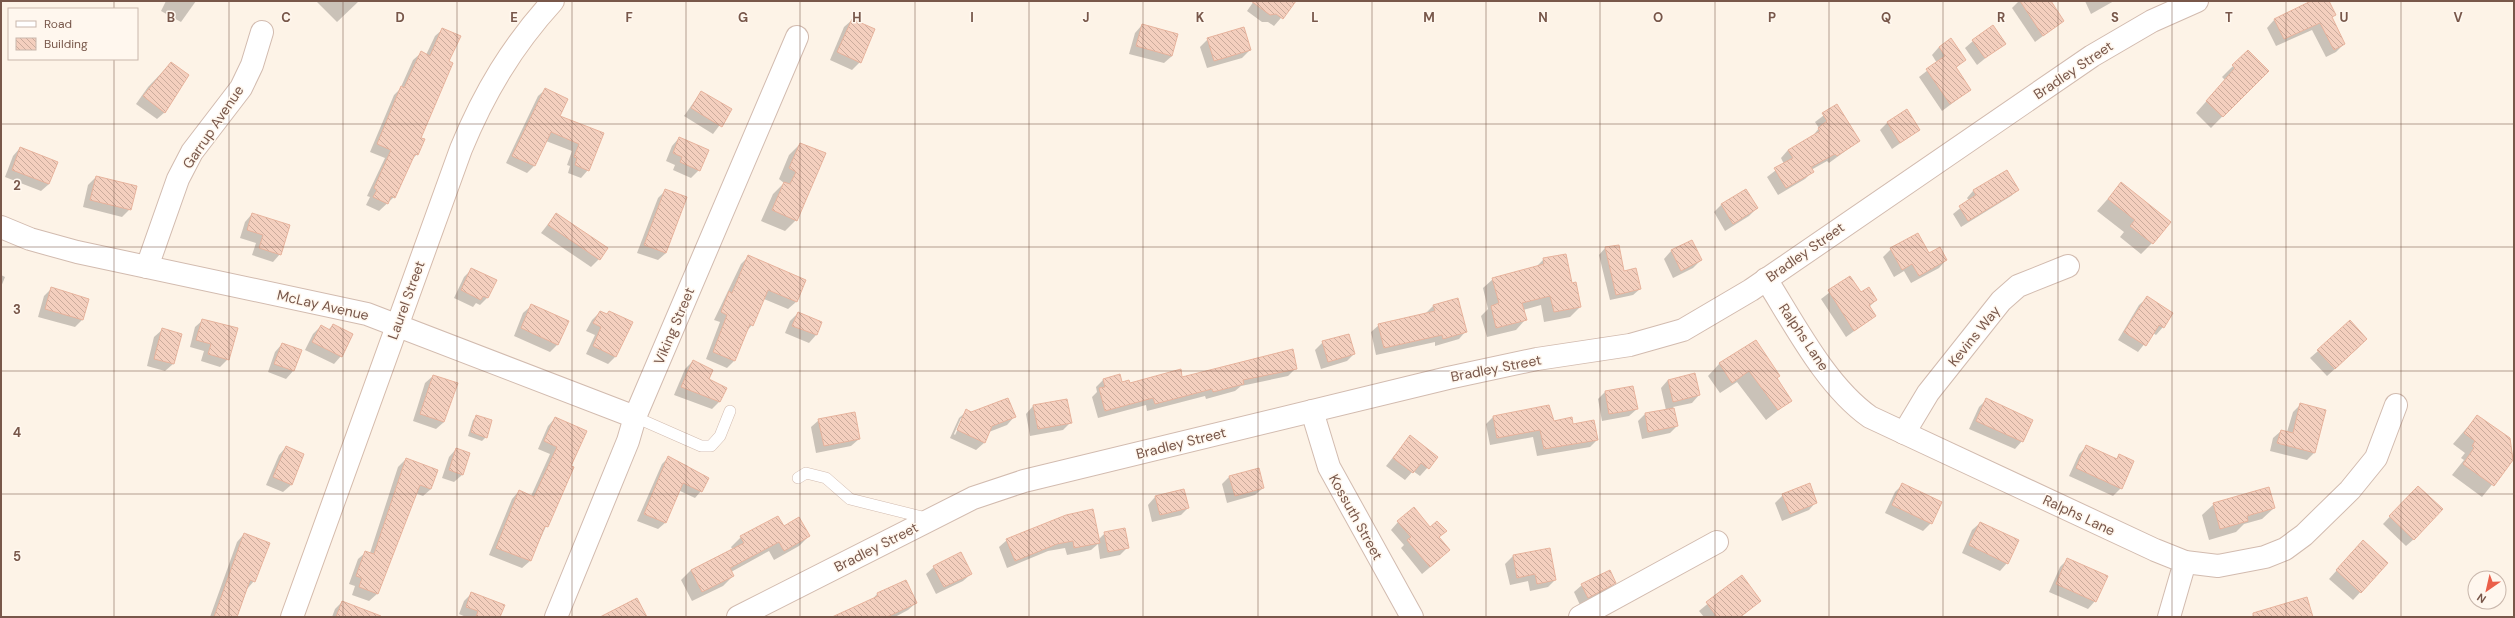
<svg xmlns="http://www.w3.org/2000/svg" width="2515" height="618" font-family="'DM Sans',sans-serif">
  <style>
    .shadow { fill: #0003; fill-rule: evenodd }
    .building { fill: url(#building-back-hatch); stroke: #e7b39d }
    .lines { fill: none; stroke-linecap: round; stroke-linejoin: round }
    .lane-casing { stroke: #d2bbaf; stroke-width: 12 }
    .street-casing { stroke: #d2bbaf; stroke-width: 24 }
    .secondary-casing { stroke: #d5bbac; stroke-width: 24 }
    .lane { stroke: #fff; stroke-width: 11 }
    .street { stroke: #fff; stroke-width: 22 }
    .secondary { stroke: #fff; stroke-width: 22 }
    .grid { fill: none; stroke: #78574a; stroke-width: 1; stroke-opacity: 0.55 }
    .labels { text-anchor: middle; stroke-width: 3; stroke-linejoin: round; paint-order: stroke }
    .street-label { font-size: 14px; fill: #78574a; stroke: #fff7ee }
    .grid-label { font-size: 13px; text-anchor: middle; font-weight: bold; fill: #78574a; stroke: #fff7ee; stroke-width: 3; stroke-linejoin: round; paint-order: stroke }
  </style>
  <defs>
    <pattern id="building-back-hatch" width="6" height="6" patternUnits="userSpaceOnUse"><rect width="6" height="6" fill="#f4cfbe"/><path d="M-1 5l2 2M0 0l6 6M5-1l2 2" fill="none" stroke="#caab9c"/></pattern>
  </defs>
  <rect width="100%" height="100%" fill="#fdf3e7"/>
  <g class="shadow">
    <path d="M166,1h30l-15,21 -20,-11z"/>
    <path d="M316,1h43l-22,21z"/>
    <path d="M1254,1h33l5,4 -18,21 -6,-4h-6l-15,-11z"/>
    <path d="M2019,1h31l13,20 -28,21 -23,-34z"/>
    <path d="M2085,1h29l-23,13z"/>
    <path d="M2313,1h15l7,13 -4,4 13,26 -8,8 -10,5 -14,-27 -36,16 -9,-18 7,-8z"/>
    <path d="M852,20l8,42 -8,8 -22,-10 14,-33z"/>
    <path d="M1142,25l30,31 -8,7 -35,-9 6,-21z"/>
    <path d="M443,29l5,32 -28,77 -3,16 -6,7 -17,36 -15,14 -13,-6 4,-8 -3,-1 18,-38 -15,-6 24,-57 6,-6 13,-29 8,-7 5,2 9,-19z"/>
    <path d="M1208,39l42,11 -8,8 -35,10 -7,-21z"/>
    <path d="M1973,41l31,2 -27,22 -12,-17z"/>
    <path d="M1939,47l26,13 -9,8 14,22 -28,21 -23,-34 18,-14 -5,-8z"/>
    <path d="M2248,51l19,20 -56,57 -15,-15 29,-33 -3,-3z"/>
    <path d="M171,63l-6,49 -8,7 -21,-15 12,-17z"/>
    <path d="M546,89l12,27 44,18 -14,36 -7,8 -13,-5 2,-7 -3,-1 5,-14 -26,-10 -12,25 -7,7 -21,-10 32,-67z"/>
    <path d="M701,92l30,18 -18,24 -29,-18z"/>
    <path d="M1836,106l23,35 -30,22 -2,-2 -16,9 1,2 -7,7 -27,16 -11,-18 17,-13 -3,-6 7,-8 24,-13 7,-9 -4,-6z"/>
    <path d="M1887,123l32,7 -27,19 -12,-19z"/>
    <path d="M679,138l20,32 -8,8 -18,-8 2,-5 -9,-4 6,-15z"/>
    <path d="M800,144l-4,76 -11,11 -24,-10 12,-27 11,-11 -5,-4 10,-24z"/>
    <path d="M20,148l29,36 -8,7 -36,-14 8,-21z"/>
    <path d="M2007,171l11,19 -7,6 -50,31 -8,-13 16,-13 -2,-3 6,-7z"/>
    <path d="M96,177l34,32 -8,8 -39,-10 5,-22z"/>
    <path d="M2121,184l31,59 -11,11 -21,-17 4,-5 -27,-21z"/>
    <path d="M666,190v63l-8,7 -21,-7 21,-55z"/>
    <path d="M1746,190l11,18 -8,8 -24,15 -11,-19 7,-7z"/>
    <path d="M252,214l28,40 -7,8 -21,-7 4,-12 -16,-5 5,-16z"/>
    <path d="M556,214l43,45 -8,8 -50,-34z"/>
    <path d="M1691,241l10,19 -8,8 -20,10 -9,-19 7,-8z"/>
    <path d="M1605,248l18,24 17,17 -7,6 -23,5 -11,-45z"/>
    <path d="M1891,249l37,5 18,6 -7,8 -28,15 -7,-12 -10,6 -11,-20z"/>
    <path d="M749,256l56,25 -9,21 -8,7 -24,-10 -12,26 -6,7 -11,28 -8,8 -21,-9 14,-37 -6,-2 27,-56z"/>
    <path d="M1544,259l27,25 9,23 -10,10 -26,5 -3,-17 -18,5 2,10 -9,10 -29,7 -6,-21 7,-7 -5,-21 10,-9 43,-12z"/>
    <path d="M472,269l16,28 -8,8 -4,-2 -3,4 -19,-9 10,-21z"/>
    <path d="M1,275l4,2 -4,10z"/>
    <path d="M1850,277l11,16 15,7 -7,7 6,9 -29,21 -25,-38z"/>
    <path d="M51,289l31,31 -7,7 -37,-10 6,-21z"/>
    <path d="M2147,298l16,29 -7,8 -3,-2 -15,19 -20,-12 21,-35z"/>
    <path d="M1434,305l32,26 -7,8 -24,7v-4l-59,13 -5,-23 8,-7 47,-12z"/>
    <path d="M531,306l27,38 -8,8 -36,-16 9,-23z"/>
    <path d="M600,312l32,11 -17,34 -7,7 -22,-10 9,-19 -9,-4 6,-11z"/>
    <path d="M798,313l23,10 -5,12 -7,8 -24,-10 5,-12z"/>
    <path d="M203,320l25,39 -8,8 -19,-6 3,-10 -14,-4 5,-20z"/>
    <path d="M333,325l8,31 -7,8 -29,-14 8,-16 8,-8 7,4z"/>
    <path d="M162,330l11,34 -8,7 -18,-5 7,-29z"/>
    <path d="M1323,342l31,12 -7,7 -26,8 -6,-19z"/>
    <path d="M1756,342l34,59 -24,19 -29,-38 -17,11 -12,-17 11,-12z"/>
    <path d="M282,344l18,7 -7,20 -7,8 -18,-7 7,-20z"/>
    <path d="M2359,347l-32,29 -17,-18 8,-7z"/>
    <path d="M693,361l15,19 12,21 -8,8 -38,-14 11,-26z"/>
    <path d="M1295,369l-7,7 -47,10 -6,5 -29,8 -1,-3 -58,15 -1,-6 -48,13 -6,-21 5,-5 -1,-5 7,-7 26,4z"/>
    <path d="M433,376l11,46 -8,7 -23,-8 12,-38z"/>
    <path d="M1668,380l31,15 -7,8 -19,4 4,19 -7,7 -28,6 -4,-18 7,-7 21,-4 -5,-22z"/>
    <path d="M1605,392l32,17 -8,7 -27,5 -4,-22z"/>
    <path d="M1987,399l35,42 -7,8 -46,-20 10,-22z"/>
    <path d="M2300,405l15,47 -8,8 -37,-9 3,-13 8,-7 6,1 6,-20z"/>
    <path d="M1033,406l38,16 -8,8 -33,6 -4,-22z"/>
    <path d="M967,411l4,2 43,4 -7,8 -18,7 -5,11 -8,7 -26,-12 9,-20zM961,418h2l-8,17 -1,-1z"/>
    <path d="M477,416l9,21 -4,4 -14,-5 5,-16z"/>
    <path d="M2477,416l35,44 -30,37 -30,-22 12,-15 -3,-2 4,-5 -12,-9z"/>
    <path d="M1493,417l79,8 25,15 -7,7 -53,9 -4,-19 -43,8 -4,-21z"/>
    <path d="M555,418l15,48 3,2 -43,93 -8,7 -33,-13 23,-56 7,-8 12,5 19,-42 -12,-5 10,-23z"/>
    <path d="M819,420l40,19 -8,7 -35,7 -5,-26z"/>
    <path d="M1410,436l27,21 -17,19 -7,-5 -8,9 -19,-14z"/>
    <path d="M2087,446l28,14 4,-4 2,32 -8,8 -44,-20 10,-22z"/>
    <path d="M286,447l17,7 -12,31 -8,7 -17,-7 13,-30z"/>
    <path d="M456,449l13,5 -7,21 -8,7 -12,-4 7,-21z"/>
    <path d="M669,457l19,9 -1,2 14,23 -6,7 -17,-8 -13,33 -7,6 -21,-8 25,-57z"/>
    <path d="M406,459l25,30 -8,7 -8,-3 -38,101 -8,7 -17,-6 3,-9 -6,-2 9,-25 8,-7 4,1 28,-86z"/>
    <path d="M1229,477l34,11 -8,7 -28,8 -5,-19z"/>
    <path d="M1903,484l28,39 -8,8 -38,-18 10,-21z"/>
    <path d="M1783,495l33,7 -7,8 -27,11 -7,-18z"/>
    <path d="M2410,495l4,44 -8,7 -23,-22z"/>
    <path d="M1155,497l33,11 -7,7 -29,7 -4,-17z"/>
    <path d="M2214,504l60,4 -12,11 -18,5 -8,8 -27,8 -7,-25z"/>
    <path d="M1398,522l47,9 -7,7 3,20 -19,16 -21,-26 3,-3 -13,-15z"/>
    <path d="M1980,523l27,40 -7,8 -38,-18 10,-23z"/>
    <path d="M783,527l26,9 -10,10 -25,14 -5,-9 -38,21 2,4 -10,10 -31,15 -11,-21 10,-10 42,-20 -2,-3 10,-10z"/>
    <path d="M1105,533l23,14 -8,8 -20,4 -2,-15 -7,6 -24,5 -2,-7 -17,3 -41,17 -8,-21 8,-7h91z"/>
    <path d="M244,534l10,47 -7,8 -10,28h-27l27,-75z"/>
    <path d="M1549,549l6,31 -7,7 -18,4 -2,-10 -18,4 -5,-21 8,-8z"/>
    <path d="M2356,549l31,14 -34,37 -24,-21z"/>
    <path d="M2068,559l27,42 -7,8 -39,-17 11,-25z"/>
    <path d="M934,567l37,7 -8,7 -27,13 -10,-20z"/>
    <path d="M1741,576l19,25 -19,16h-37l-5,-6z"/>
    <path d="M1615,583l-7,7 -28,15 -6,-13 8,-7z"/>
    <path d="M472,593l27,24h-33l-7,-3 5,-13z"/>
    <path d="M877,594l39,9 -8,7 -13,7h-60l36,-16z"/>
    <path d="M342,602l16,15h-26l3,-8z"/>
  </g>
  <g class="building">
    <path d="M1251,1h45l-13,18 -7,-5 -6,1z"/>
    <path d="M2020,1h31l13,20 -21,15z"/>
    <path d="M2311,1h18l7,14 -4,2 13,27 -11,6 -14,-27 -36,16 -10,-20z"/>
    <path d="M852,19l23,10 -14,34 -24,-11z"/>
    <path d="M1142,24l36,10 -6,22 -36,-10z"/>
    <path d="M1993,25l13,19 -21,14 -13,-18z"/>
    <path d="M1244,27l7,23 -37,11 -7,-23z"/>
    <path d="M442,28l19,8 -12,25 4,2 -32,75 4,1 -7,16 -3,-1 -20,44 -4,-2 -3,8 -15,-7 4,-7 -3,-2 17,-38 -14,-6 24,-58 3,2 17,-37 9,5z"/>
    <path d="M1951,38l15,22 -10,7 15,23 -21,14 -24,-35 19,-13 -6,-9z"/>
    <path d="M2248,50l21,21 -46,46 -17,-16 29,-33 -3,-3z"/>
    <path d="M171,62l18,13 -24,38 -22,-17z"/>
    <path d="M545,88l23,11 -8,17 44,17 -15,38 -14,-6 2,-7 -3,-1 5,-13 -28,-12 -16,34 -23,-10z"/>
    <path d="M701,91l31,18 -10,18 -31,-19z"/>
    <path d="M1837,104l23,37 -23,15 -2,-2 -24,13 3,5 -28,16 -12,-20 19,-10 -5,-8 32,-19 -2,-3 9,-7 -5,-8z"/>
    <path d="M1907,109l13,21 -20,13 -13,-21z"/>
    <path d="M679,137l30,13 -9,21 -20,-9 2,-5 -9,-4z"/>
    <path d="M800,143l26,10 -29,68 -25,-11 12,-28 6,2 6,-12 -7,-4z"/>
    <path d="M20,147l38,15 -9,22 -37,-14z"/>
    <path d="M2007,170l12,20 -51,31 -9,-15 17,-11 -3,-5z"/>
    <path d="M96,176l41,10 -6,24 -41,-10z"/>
    <path d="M2121,182l50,40 -18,22 -23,-18 5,-6 -27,-21z"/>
    <path d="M665,189l22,8 -21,56 -22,-8z"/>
    <path d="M1746,189l12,19 -25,16 -12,-20z"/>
    <path d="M252,213l38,12 -9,30 -22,-7 4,-13 -16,-5z"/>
    <path d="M556,213l52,35 -8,12 -52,-35z"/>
    <path d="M1918,233l11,20 11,-6 7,13 -28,16 -7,-12 -10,6 -12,-22z"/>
    <path d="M1692,240l10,20 -21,11 -10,-21z"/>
    <path d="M1619,245l5,26 12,-3 5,21 -25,6 -11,-48z"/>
    <path d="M1566,254l6,29 4,-1 5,25 -27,5 -4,-16 -28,7 5,17 -31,8 -5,-22 8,-3 -7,-25 52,-14 -1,-6z"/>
    <path d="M748,255l58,25 -9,22 -29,-12 -15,36 -3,-2 -15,37 -22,-9 14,-37 -6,-3 8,-21 3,2z"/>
    <path d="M471,268l26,12 -9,18 -5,-2 -2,4 -20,-10z"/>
    <path d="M1850,276l11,16 8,-5 8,13 -8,5 7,11 -22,15 -26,-41z"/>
    <path d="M51,287l38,12 -6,21 -38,-11z"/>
    <path d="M2147,296l26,17 -9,15 -5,-3 -13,21 -22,-14z"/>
    <path d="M1458,298l9,34 -24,7 -1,-4 -58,13 -6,-24 57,-13 -2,-6z"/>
    <path d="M531,304l38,17 -11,24 -37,-17z"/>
    <path d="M600,311l7,3 2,-3 24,11 -17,35 -23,-11 8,-19 -8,-4z"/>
    <path d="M798,312l24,10 -5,13 -25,-9z"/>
    <path d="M202,319l36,9 -9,32 -21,-6 3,-10 -15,-4z"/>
    <path d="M2350,320l17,19 -32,30 -18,-19z"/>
    <path d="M333,324l20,10 -11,23 -30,-15 9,-17 9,5z"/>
    <path d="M162,328l20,6 -8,30 -20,-5z"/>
    <path d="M1349,334l6,20 -27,8 -6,-21z"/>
    <path d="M1756,340l24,36 -3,2 15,23 -14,9 -29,-39 -17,12 -13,-20z"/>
    <path d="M282,343l20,7 -8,21 -20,-7z"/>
    <path d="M1293,349l4,20 -54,11 1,4 -31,8 -1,-3 -57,15 -2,-6 -48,13 -6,-23 6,-1 -2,-8 17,-5 2,8 7,-2 1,3 51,-14 1,8z"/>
    <path d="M693,360l20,10 -4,9 18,9 -7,14 -39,-15z"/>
    <path d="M1695,373l5,22 -27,7 -5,-22z"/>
    <path d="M433,375l25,8 -14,39 -24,-8z"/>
    <path d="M1633,386l5,23 -29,5 -4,-23z"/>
    <path d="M1008,398l8,19 -24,9 -7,17 -28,-13 9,-21 5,3z"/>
    <path d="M1986,398l47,22 -10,22 -47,-21z"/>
    <path d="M1067,399l5,24 -34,6 -5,-24z"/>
    <path d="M2300,403l26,7 -11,43 -38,-10 4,-13 12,3z"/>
    <path d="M1549,405l5,16 18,-4 1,7 21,-4 4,20 -54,9 -4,-19 -43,8 -4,-22z"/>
    <path d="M1674,408l4,18 -30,6 -3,-19z"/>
    <path d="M855,412l5,27 -36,7 -6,-27z"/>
    <path d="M476,415l16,5 -5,18 -16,-6z"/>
    <path d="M2477,415l33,23 3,22 -19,26 -31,-22 11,-16 -2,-2 3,-5 -11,-8z"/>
    <path d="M555,417l32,14 -16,35 3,1 -26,60 -3,-1 -14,35 -35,-13 23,-58 15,7 23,-50 -13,-6z"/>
    <path d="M1410,435l28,22 -9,12 -8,-6 -8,10 -20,-15z"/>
    <path d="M2086,445l31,14 2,-5 15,7 -12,28 -46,-21z"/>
    <path d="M286,446l18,8 -12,31 -19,-8z"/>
    <path d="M456,448l14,5 -7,22 -14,-5z"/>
    <path d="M668,456l41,22 -7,14 -19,-9 -17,40 -22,-9z"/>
    <path d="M406,458l32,12 -7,19 -11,-4 -42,109 -19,-7 3,-9 -6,-2 9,-25 9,3z"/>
    <path d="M1259,468l5,20 -29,8 -6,-20z"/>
    <path d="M1810,483l7,20 -27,11 -8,-20z"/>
    <path d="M1902,483l40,19 -10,22 -40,-19z"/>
    <path d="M2418,486l25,23 -29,31 -25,-24z"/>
    <path d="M2269,487l6,21 -28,8 1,5 -28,8 -7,-26z"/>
    <path d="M1184,489l5,19 -29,7 -5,-19z"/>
    <path d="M1414,507l16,20 7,-6 10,10 -8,6 11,13 -20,17 -23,-27 4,-3 -14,-16z"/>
    <path d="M1093,509l7,34 -26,5 -1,-7 -16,3 -42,17 -9,-22 60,-24z"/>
    <path d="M778,516l6,10 15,-9 11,19 -26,15 -5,-9 -49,26 4,8 -32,16 -11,-22 53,-27 -4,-7z"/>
    <path d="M1980,522l39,18 -11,24 -39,-19z"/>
    <path d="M1125,528l4,20 -21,4 -4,-20z"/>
    <path d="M244,533l26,10 -15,39 -5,-2 -13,37h-23z"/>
    <path d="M2363,540l25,23 -27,30 -25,-23z"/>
    <path d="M1550,548l6,32 -19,4 -2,-10 -18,4 -4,-23z"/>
    <path d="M961,552l11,22 -28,13 -11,-21z"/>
    <path d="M2067,558l41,18 -12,26 -40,-18z"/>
    <path d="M1610,570l6,13 -28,15 -7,-14z"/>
    <path d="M1742,575l19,26 -21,16h-23l-11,-15z"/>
    <path d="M906,580l11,23 -30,14h-55l46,-21 -1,-3z"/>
    <path d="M471,592l34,13 -5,12h-24l2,-6 -12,-4z"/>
    <path d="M2307,597l6,20h-60v-4z"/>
    <path d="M637,598l10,19h-47z"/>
    <path d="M342,601l39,15v1h-45z"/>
  </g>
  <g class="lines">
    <defs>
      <g id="lane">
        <path d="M635,417l66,29h10l9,-10 10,-25"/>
        <path d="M798,478l8,-5 20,5 24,21 80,20"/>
      </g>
      <g id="street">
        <path d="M1,227l29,12 47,13 290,62 268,103"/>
        <path d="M147,267l31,-88 14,-27 49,-64 11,-23 10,-33"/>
        <path d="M1766,279c29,46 60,107 104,138l285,133 30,12 33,4 47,-9 20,-8 19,-14 46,-45 26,-32 20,-53"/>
        <path d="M1312,411l17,56 83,150"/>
        <path d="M1904,433l24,-40 73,-92 17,-15 50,-20"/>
        <path d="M556,617l72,-176 7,-24 162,-380"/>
        <path d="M738,617l235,-119 51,-17 424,-103 89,-19 93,-14 53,-15 68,-40 341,-234 60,-35 45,-20"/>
        <path d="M1580,617l137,-75"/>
        <path d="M2169,617l16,-55"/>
      </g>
      <path id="secondary" d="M292,617l169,-468c23,-56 51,-103 92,-148"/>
    </defs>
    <use href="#lane" class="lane-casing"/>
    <use href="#street" class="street-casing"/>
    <use href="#secondary" class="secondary-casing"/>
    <use href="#lane" class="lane"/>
    <use href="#street" class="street"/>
    <use href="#secondary" class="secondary"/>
  </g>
  <path class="grid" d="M114,1v8M229,1v616M343,1v616M457,1v616M572,1v616M686,1v616M800,1v616M915,1v616M1029,1v616M1143,1v616M1258,1v616M1372,1v616M1486,1v616M1600,1v616M1715,1v616M1829,1v616M1943,1v616M2058,1v616M2172,1v616M2286,1v616M2401,1v616M114,59v558M1,124h2513M1,247h2513M1,371h2513M1,494h2513"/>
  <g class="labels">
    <g class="street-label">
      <text transform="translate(2073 70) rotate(-34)" y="5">Bradley Street</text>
      <text transform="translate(213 127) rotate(-56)" y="5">Garrup Avenue</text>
      <text transform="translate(1805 252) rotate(-35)" y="5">Bradley Street</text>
      <text transform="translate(406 300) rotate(-70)" y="5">Laurel Street</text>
      <text transform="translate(323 305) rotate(13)" y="5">McLay Avenue</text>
      <text transform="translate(674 326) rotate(-67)" y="5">Viking Street</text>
      <text transform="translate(1974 336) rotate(-51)" y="5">Kevins Way</text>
      <text transform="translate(1804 337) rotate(56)" y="5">Ralphs Lane</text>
      <text transform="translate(1496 368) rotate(-11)" y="5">Bradley Street</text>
      <text transform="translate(1181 443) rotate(-14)" y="5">Bradley Street</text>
      <text transform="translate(2079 515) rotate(25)" y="5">Ralphs Lane</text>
      <text transform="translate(1356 517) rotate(61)" y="5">Kossuth Street</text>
      <text transform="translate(876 547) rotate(-27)" y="5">Bradley Street</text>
    </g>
  </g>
  <g class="grid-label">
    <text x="171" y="22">B</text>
    <text x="286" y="22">C</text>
    <text x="400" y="22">D</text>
    <text x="514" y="22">E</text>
    <text x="629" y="22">F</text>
    <text x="743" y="22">G</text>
    <text x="857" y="22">H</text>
    <text x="972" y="22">I</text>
    <text x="1086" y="22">J</text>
    <text x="1200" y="22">K</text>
    <text x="1315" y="22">L</text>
    <text x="1429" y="22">M</text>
    <text x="1543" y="22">N</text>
    <text x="1658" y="22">O</text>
    <text x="1772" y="22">P</text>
    <text x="1886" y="22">Q</text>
    <text x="2001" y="22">R</text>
    <text x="2115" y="22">S</text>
    <text x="2229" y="22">T</text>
    <text x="2344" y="22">U</text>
    <text x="2458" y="22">V</text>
    <text x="17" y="190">2</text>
    <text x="17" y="314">3</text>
    <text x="17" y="437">4</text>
    <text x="17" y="561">5</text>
  </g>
  <rect width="2515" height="618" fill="none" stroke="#78574a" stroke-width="4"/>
  <rect x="8" y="8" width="130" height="52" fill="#fff7ee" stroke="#c9b7ac"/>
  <rect x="16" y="21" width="20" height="6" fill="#ffffff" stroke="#c9b7ac"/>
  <text x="44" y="28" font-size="12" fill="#78574a">Road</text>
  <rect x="16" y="38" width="20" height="12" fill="url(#building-back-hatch)" stroke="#c9b7ac"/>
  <text x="44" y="48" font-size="12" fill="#78574a">Building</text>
  <g transform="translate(2487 590) rotate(214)"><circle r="19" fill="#fff7ee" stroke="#c9b7ac"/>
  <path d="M0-3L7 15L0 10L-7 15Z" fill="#ea5f49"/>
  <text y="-6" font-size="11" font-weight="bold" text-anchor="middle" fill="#78574a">N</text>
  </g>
</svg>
